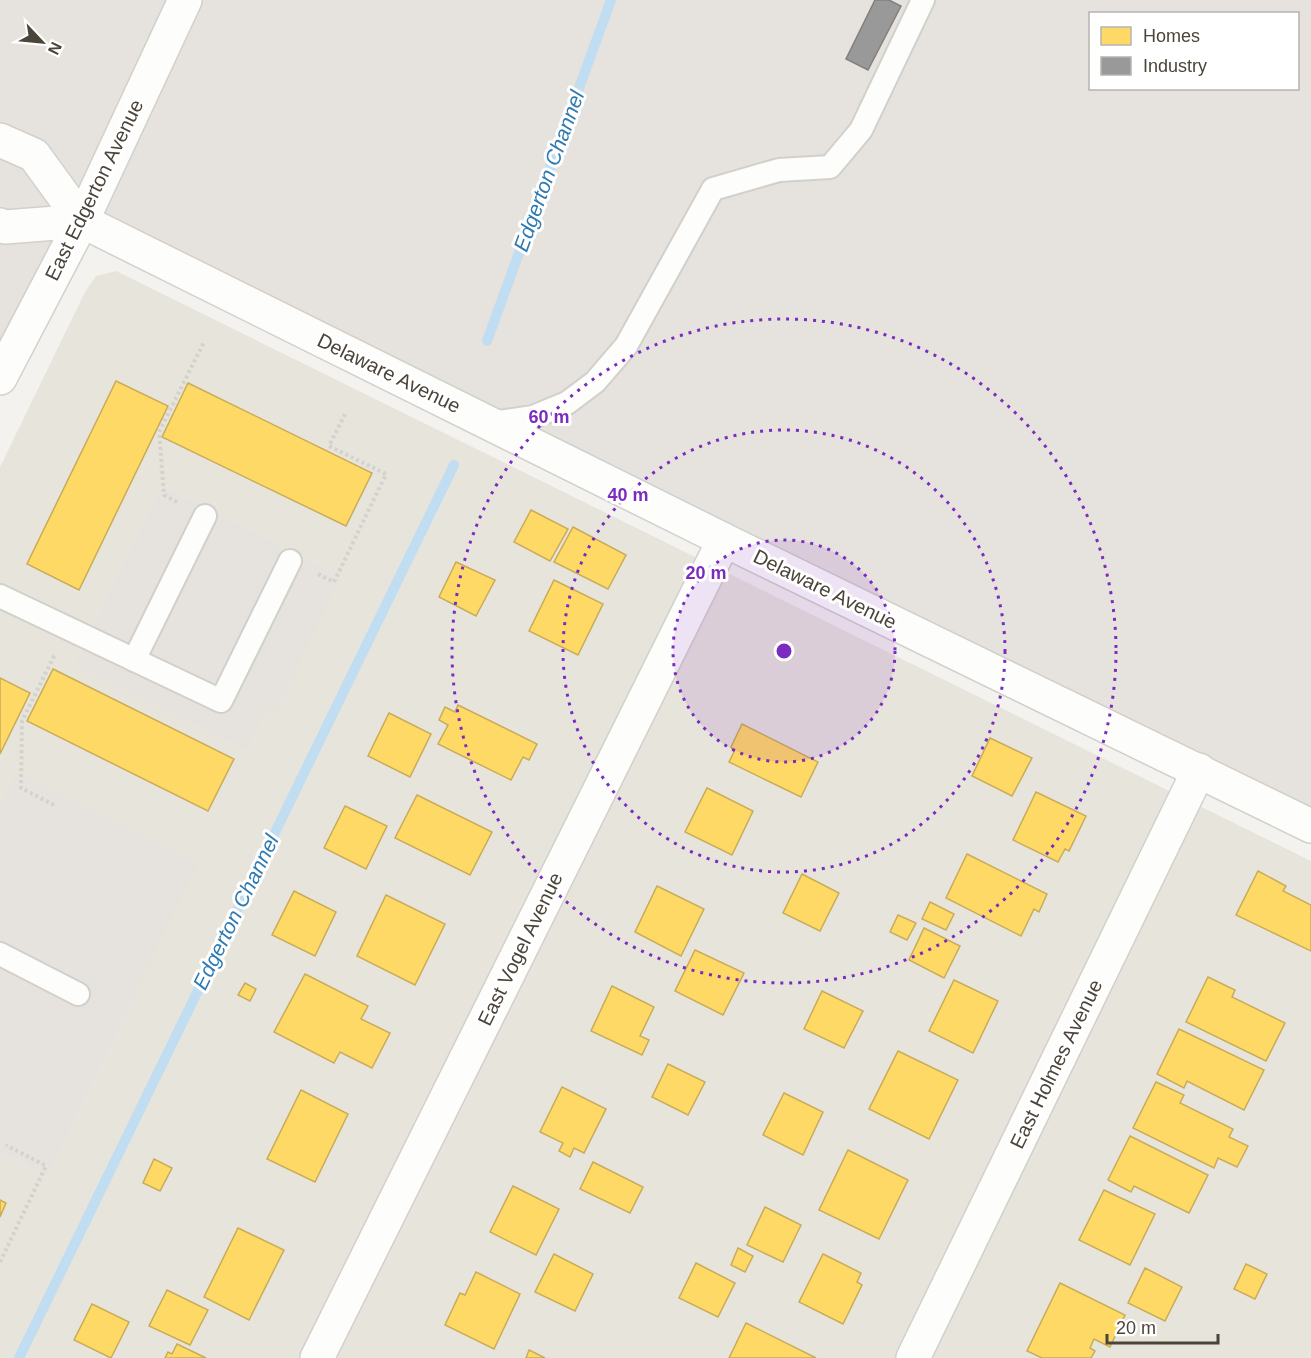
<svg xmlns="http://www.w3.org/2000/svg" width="1311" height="1358" font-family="Arial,sans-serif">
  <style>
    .residential { fill: #e7e4dc }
    .industrial { fill: #e6e2de; fill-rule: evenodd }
    .parking { fill: #e6e3df }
    .homes { fill: #ffd966; stroke: #c9ac58; stroke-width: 1.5 }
    .industry { fill: #999; stroke: #82807c; stroke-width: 1.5 }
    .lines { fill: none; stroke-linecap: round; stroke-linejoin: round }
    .stream { stroke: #c0ddf1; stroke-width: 10 }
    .lane-casing { stroke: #d2d0cb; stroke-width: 26 }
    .street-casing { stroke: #d2d0cb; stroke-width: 36 }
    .path { stroke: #d3d2cc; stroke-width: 4; stroke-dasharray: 3 3; stroke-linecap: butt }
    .lane { stroke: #fdfdfc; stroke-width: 22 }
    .street { stroke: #fdfdfc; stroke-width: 33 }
    .ring { fill: none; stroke: #7b2cbf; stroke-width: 3; stroke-dasharray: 3 6 }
    .labels { text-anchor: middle; stroke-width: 6; stroke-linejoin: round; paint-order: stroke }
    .street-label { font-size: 20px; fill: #4b4439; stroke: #fff }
    .water-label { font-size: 21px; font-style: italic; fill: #2e7ab2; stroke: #fff }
    .centre { fill: #7b2cbf; stroke: #fff; stroke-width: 3 }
    .ring-label { font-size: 18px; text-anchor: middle; font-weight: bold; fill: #7b2cbf; stroke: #fff; stroke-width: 6; stroke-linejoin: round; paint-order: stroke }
  </style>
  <rect width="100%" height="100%" fill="#f4f2ee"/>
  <path class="residential" d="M116,271l1195,590v497h-1311v-891l85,-175 11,-16z"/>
  <path class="industrial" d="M0,0h1311v825l-1229,-604 -82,157zM1090,14h208v74h-208z"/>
  <g class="parking">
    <path d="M162,486l179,91 -65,136 -9,-3 -20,40 -173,-85z"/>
    <path d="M17,772l181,91 -151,312 -47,-23v-344z"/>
  </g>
  <g class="homes">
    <path d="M116,381l52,25 -89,184 -52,-26z"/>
    <path d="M188,383l184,90 -26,53 -184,-89z"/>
    <path d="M531,510l37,19 -18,32 -36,-19z"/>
    <path d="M573,527l53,28 -18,34 -54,-27z"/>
    <path d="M456,562l39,18 -19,36 -37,-19z"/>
    <path d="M554,580l49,24 -25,51 -49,-24z"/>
    <path d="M53,669l181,90 -26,52 -181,-90z"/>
    <path d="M0,678l30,15 -30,61z"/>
    <path d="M458,705l79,39 -8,16 -6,-3 -12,23 -73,-36 10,-19 -9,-5 6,-13 10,5z"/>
    <path d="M389,713l42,21 -21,43 -42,-21z"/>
    <path d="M742,724l76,38 -17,35 -72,-35 5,-10 -3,-5z"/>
    <path d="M990,738l42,20 -20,38 -40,-20z"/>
    <path d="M707,788l46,23 -21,44 -47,-23z"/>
    <path d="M1036,792l50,24 -17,35 -4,-2 -7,13 -45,-22z"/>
    <path d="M417,795l75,37 -22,43 -75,-37z"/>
    <path d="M345,806l42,20 -21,43 -42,-21z"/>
    <path d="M967,854l80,40 -8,18 -5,-3 -13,27 -75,-38z"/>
    <path d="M1258,871l28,15 -3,5 28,14v46l-75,-36z"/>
    <path d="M802,874l37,19 -19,38 -37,-18z"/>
    <path d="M657,886l47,23 -23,47 -46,-24z"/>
    <path d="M294,891l42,21 -21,44 -43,-21z"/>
    <path d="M386,895l59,29 -30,61 -58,-29z"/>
    <path d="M930,902l24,12 -8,16 -24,-11z"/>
    <path d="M898,915l18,8 -9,17 -17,-8z"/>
    <path d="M924,928l36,18 -16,32 -35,-18z"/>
    <path d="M695,950l49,23 -21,42 -48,-24z"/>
    <path d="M305,974l63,32 -7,13 29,14 -18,35 -32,-16 -6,11 -60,-31z"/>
    <path d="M1208,977l27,13 -3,7 53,26 -19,38 -80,-39z"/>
    <path d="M954,980l44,21 -25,52 -44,-22z"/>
    <path d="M245,983l11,6 -6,12 -12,-6z"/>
    <path d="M612,986l42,21 -14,29 9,4 -7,15 -51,-24z"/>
    <path d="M822,991l41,20 -19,37 -40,-19z"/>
    <path d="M1179,1029l85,41 -20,40 -57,-29 -3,7 -27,-14z"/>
    <path d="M898,1051l60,29 -29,59 -60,-30z"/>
    <path d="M668,1064l37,18 -17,33 -36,-18z"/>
    <path d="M1156,1082l28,13 -4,8 53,26 -4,8 19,9 -11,21 -19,-9 -4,10 -81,-40z"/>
    <path d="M562,1087l44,22 -22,44 -10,-5 -4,9 -11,-6 4,-8 -23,-11z"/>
    <path d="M301,1090l47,24 -33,68 -48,-23z"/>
    <path d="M784,1093l39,19 -20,43 -40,-20z"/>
    <path d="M1130,1136l78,39 -19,38 -55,-27 -3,6 -23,-12z"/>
    <path d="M848,1150l60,30 -29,59 -60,-29z"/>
    <path d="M154,1159l18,9 -12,23 -17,-8z"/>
    <path d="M593,1162l50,25 -13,26 -50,-24z"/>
    <path d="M513,1186l46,23 -23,46 -46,-23z"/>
    <path d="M1104,1190l51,24 -25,51 -51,-25z"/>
    <path d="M0,1200l6,3 -6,14z"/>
    <path d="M765,1207l36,18 -18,37 -36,-17z"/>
    <path d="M238,1228l46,22 -35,70 -45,-23z"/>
    <path d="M738,1248l15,8 -8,16 -14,-7z"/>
    <path d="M554,1254l39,20 -18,37 -40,-19z"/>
    <path d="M823,1254l38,19 -4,9 5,3 -19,39 -44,-22z"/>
    <path d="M696,1263l39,20 -17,34 -39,-19z"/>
    <path d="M1246,1264l21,10 -12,25 -21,-10z"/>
    <path d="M1145,1268l37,19 -17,34 -37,-18z"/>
    <path d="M476,1272l44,22 -26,55 -49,-24 15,-32 5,2z"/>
    <path d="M1060,1283l65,32 -15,32 -16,-8 -4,9 5,3 -4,7h-49l-15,-7z"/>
    <path d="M167,1290l41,20 -18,35 -41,-19z"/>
    <path d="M92,1304l37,18 -18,36 -37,-18z"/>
    <path d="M746,1323l70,35h-87z"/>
    <path d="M177,1344l29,14h-41l3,-6 4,2z"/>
    <path d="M529,1350l16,8h-19z"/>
  </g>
  <path class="industry" d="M875,0h14l12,6 -33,64 -22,-11z"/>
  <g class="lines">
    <g class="stream">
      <path d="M487,341l124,-341"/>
      <path d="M19,1358l435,-893"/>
    </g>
    <defs>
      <g id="lane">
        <path d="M491,423l42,-6 34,-14 28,-21 31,-36 87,-157 66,-19 51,-3 31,-37 62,-130"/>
        <path d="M0,596l221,105 69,-140"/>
        <path d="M134,660l71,-144"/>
        <path d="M0,954l78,40"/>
      </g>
      <g id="street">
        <path d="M0,140l34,15 48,66 642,319 587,286"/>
        <path d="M0,225l5,2 77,-6"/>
        <path d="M0,378l82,-157 103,-221"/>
        <path d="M317,1358l407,-818"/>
        <path d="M913,1358l286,-588"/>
      </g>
    </defs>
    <use href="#lane" class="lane-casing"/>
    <use href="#street" class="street-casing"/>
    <g class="path">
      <path d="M177,502l-13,-7 -5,-63 45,-90"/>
      <path d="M318,574l16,8 52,-108 -57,-28 17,-34"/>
      <path d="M54,805l-33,-17 1,-67 33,-67"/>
      <path d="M0,1262l46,-96 -40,-21"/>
    </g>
    <use href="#lane" class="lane"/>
    <use href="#street" class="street"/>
  </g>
  <circle cx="784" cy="651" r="111" fill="#7b2cbf" fill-opacity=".12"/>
  <g class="ring">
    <circle cx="784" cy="651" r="111"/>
    <circle cx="784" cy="651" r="221"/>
    <circle cx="784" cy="651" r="332"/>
  </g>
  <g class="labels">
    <g class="street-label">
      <text transform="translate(94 190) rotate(-64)" y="7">East Edgerton Avenue</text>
      <text transform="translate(389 373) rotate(26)" y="7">Delaware Avenue</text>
      <text transform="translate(825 589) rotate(26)" y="7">Delaware Avenue</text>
      <text transform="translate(520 949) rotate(-64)" y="7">East Vogel Avenue</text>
      <text transform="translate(1056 1064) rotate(-64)" y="7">East Holmes Avenue</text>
    </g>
    <g class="water-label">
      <text transform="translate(549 171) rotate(-70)" y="7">Edgerton Channel</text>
      <text transform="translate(236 912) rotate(-64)" y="7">Edgerton Channel</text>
    </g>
  </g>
  <circle cx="784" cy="651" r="9" class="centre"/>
  <g class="ring-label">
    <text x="549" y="423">60 m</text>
    <text x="628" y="501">40 m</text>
    <text x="706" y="579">20 m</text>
  </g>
  <rect x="1089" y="12" width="210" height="78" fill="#ffffff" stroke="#b7b4b0" stroke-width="1.5"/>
  <rect x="1101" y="27" width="30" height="18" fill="#ffd966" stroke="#b7b4b0" stroke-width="1.5"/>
  <text x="1143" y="42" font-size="18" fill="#4b4439">Homes</text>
  <rect x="1101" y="57" width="30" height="18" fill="#999999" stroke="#b7b4b0" stroke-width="1.5"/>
  <text x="1143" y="72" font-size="18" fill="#4b4439">Industry</text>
  <g transform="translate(42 42) rotate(116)" stroke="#ffffff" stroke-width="4.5" paint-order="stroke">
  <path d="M0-4.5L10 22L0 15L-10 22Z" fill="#4b4439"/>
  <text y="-9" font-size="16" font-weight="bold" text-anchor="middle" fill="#4b4439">N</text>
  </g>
  <path d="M1107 1334v9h111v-9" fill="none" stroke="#4b4439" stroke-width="3"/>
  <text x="1116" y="1334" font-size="18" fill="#4b4439" stroke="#ffffff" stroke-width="4.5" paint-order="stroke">20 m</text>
</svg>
